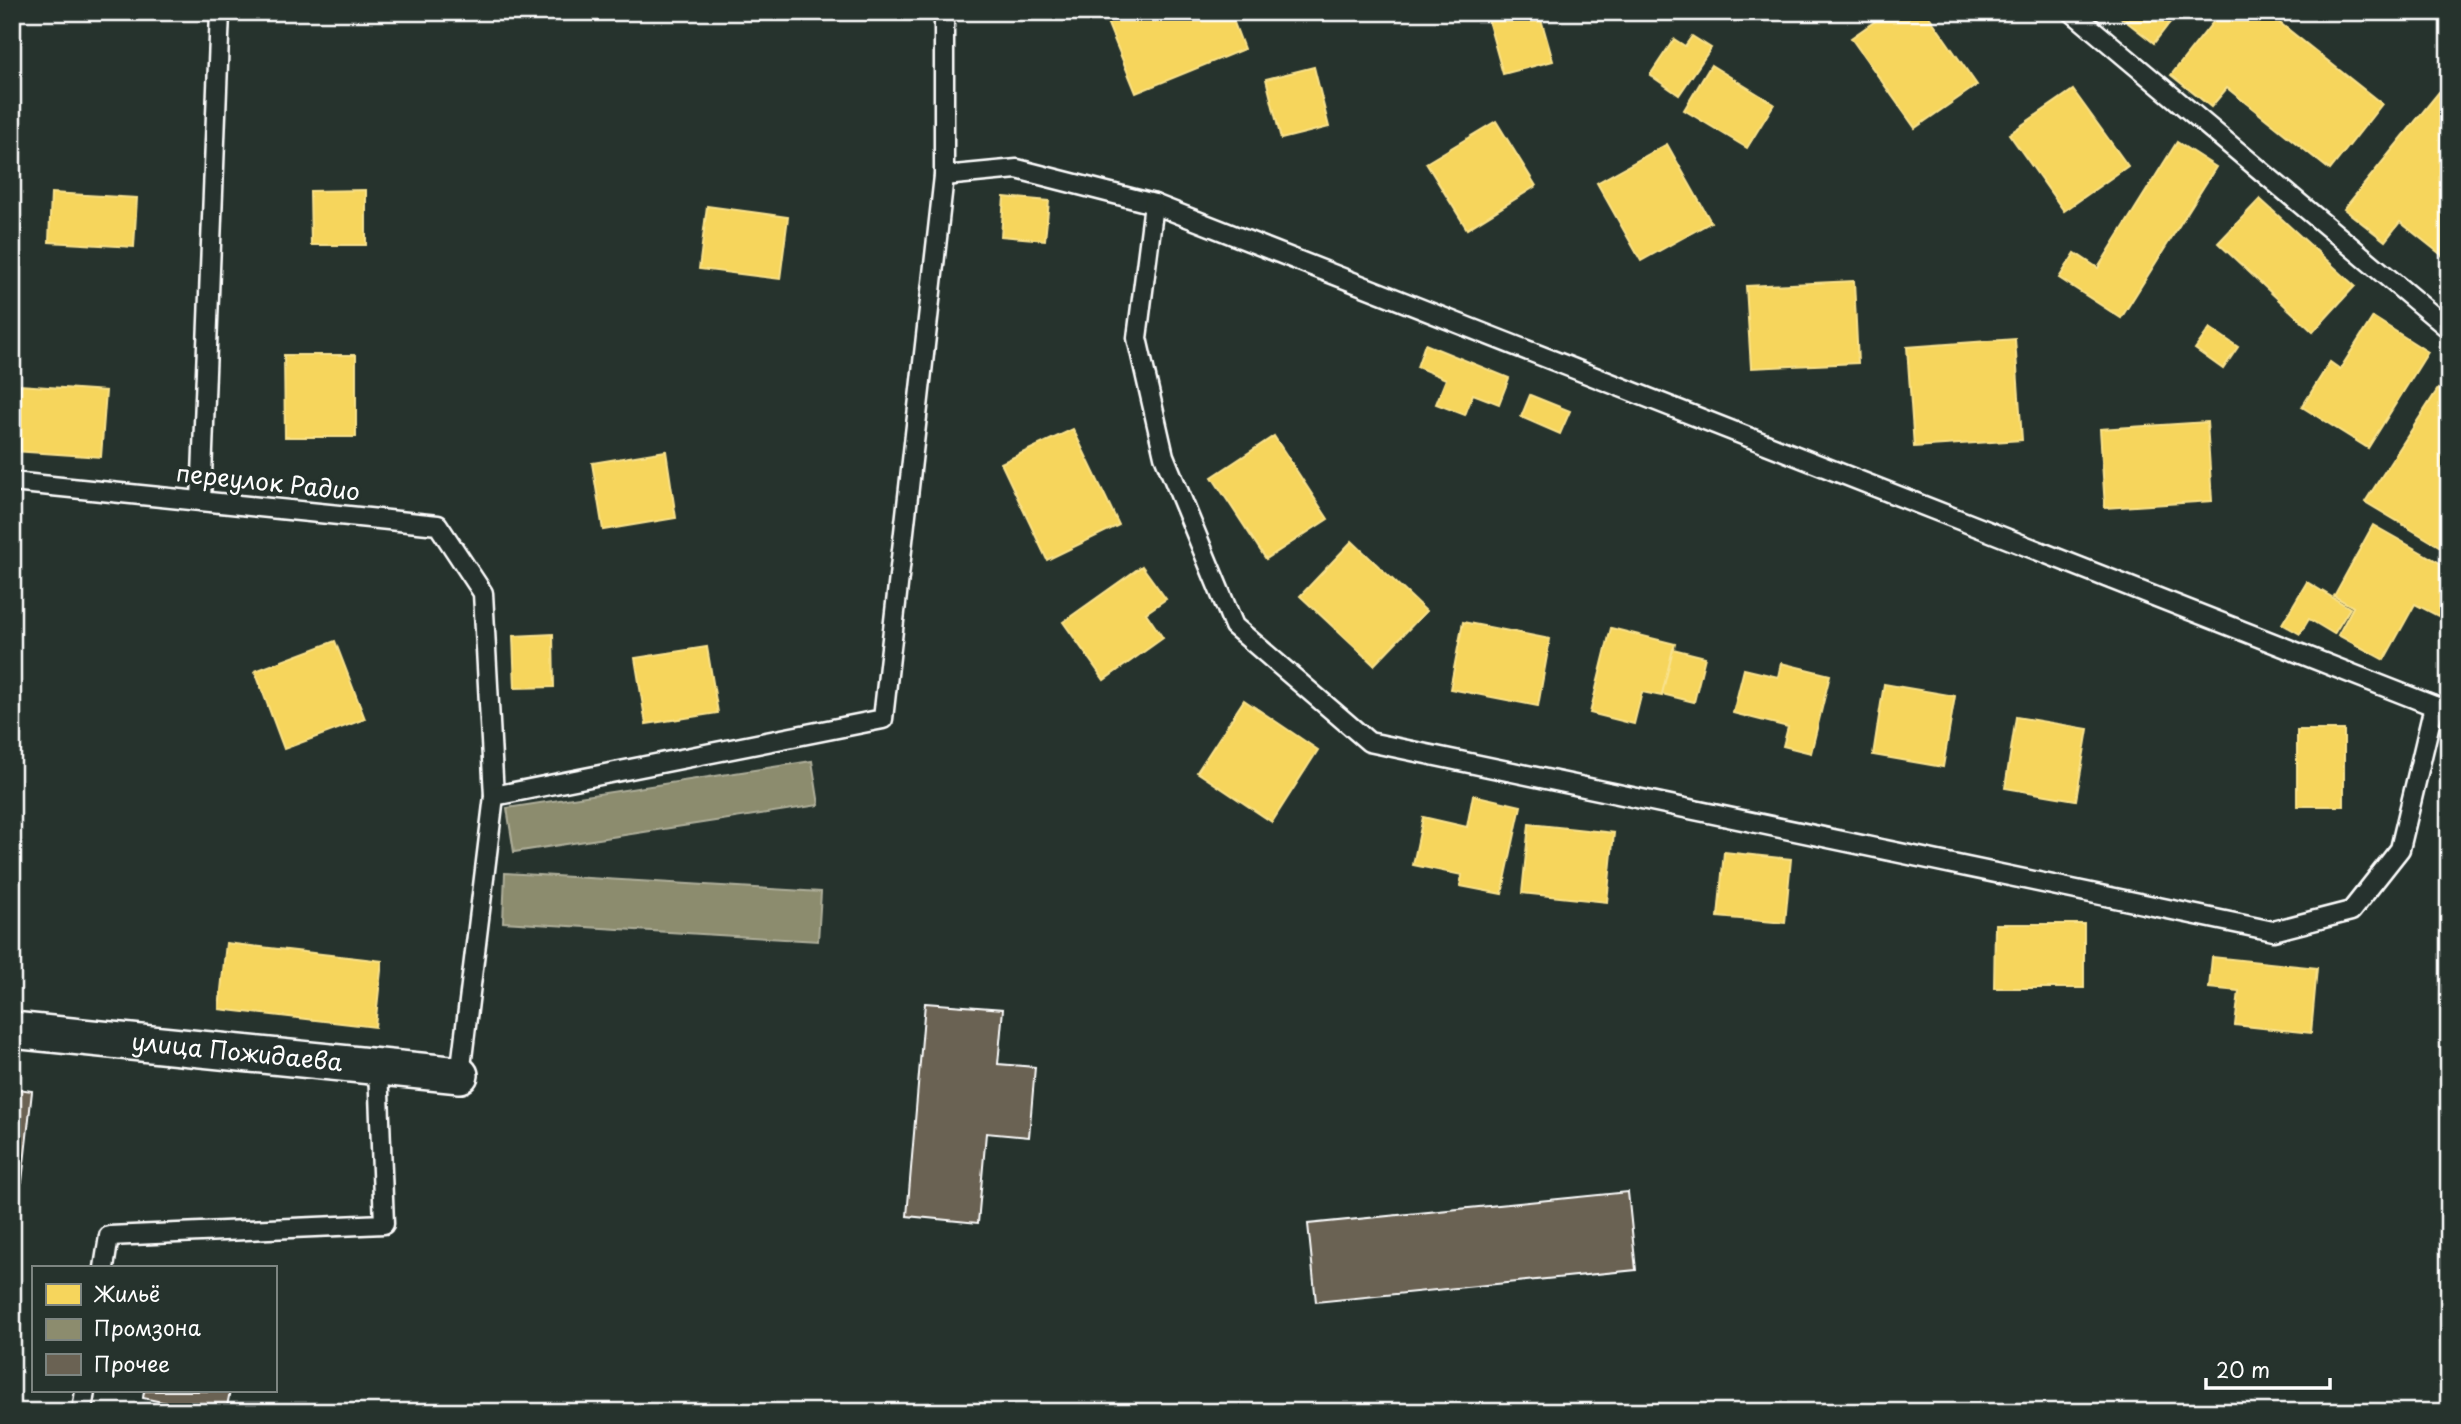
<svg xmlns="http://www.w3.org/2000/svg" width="2461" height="1424" font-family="'Playpen Sans',sans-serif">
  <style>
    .homes { fill: #f6d55c; stroke: #f9e28d; stroke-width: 2 }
    .industry { fill: #8c8c6e; stroke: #aeae9a; stroke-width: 2 }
    .building { fill: #6a6253; stroke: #fff; stroke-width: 2 }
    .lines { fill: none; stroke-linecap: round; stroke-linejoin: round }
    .service-casing { stroke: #fff; stroke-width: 23 }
    .minor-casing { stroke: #fff; stroke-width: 40 }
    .service { stroke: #26332d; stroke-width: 18 }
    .minor { stroke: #26332d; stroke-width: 35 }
    .labels { text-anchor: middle; stroke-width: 7; stroke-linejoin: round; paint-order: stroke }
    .street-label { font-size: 24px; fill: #fff; stroke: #26332d }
  </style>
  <rect width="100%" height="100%" fill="#26332d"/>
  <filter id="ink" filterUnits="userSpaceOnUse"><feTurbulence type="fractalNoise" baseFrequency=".0143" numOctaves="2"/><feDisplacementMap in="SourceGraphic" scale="14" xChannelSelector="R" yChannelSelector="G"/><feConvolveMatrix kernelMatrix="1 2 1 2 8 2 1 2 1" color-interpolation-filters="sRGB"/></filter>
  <g filter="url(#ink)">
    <g class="homes">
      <path d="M598,12h42l-41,8z"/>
      <path d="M1103,12h127l14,37 -108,44z"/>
      <path d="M1539,12l14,49 -50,13 -17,-61z"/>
      <path d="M1888,12h38l51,73 -62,43 -64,-90z"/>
      <path d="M2114,12h64l-24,31z"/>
      <path d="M2221,12h59l-5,7 107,85 -52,66 -103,-82 -16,19 -40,-32z"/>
      <path d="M1692,36l19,12 -32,47 -29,-20 24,-36 11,7z"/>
      <path d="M1711,65l63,39 -27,44 -63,-38z"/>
      <path d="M1314,67l15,60 -48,12 -15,-60z"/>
      <path d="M2073,90l55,76 -64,45 -55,-77z"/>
      <path d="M2439,92l10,8v161l-49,-39 -15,19 -41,-32z"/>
      <path d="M1496,121l40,65 -69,43 -41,-66z"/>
      <path d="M2177,142l39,25 -95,151 -62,-40 16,-25 23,15z"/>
      <path d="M1667,144l44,78 -70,39 -44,-78z"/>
      <path d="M366,190v55h-55l-1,-54z"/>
      <path d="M51,193l86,5 -3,49 -85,-5z"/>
      <path d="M1004,197l45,4 -4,39 -44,-4z"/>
      <path d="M2260,199l95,87 -42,46 -95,-89z"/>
      <path d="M707,206l81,11 -8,62 -81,-10z"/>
      <path d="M1854,281l4,82 -107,5 -5,-82z"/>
      <path d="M2373,317l55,35 -60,96 -66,-41 28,-45 10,7z"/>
      <path d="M2210,328l28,19 -15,22 -28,-20z"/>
      <path d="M2015,339l7,101 -108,7 -7,-100z"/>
      <path d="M1425,344l84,34 -10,26 -26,-10 -8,21 -29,-11 10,-25 -29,-12z"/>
      <path d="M284,355h72v82h-71z"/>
      <path d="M19,385l87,6 -5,66 -87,-6z"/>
      <path d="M2438,389l11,7v87l-3,6 3,2v61l-84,-50z"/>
      <path d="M1530,395l40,16 -10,23 -39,-17z"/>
      <path d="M2207,422l5,79 -107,7 -5,-79z"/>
      <path d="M1073,429l46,96 -72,35 -46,-97z"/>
      <path d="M1274,436l54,83 -62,40 -54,-82z"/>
      <path d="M666,451l10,67 -73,12 -11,-67z"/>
      <path d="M2373,525l76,43v30l-11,18 -23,-12 -31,56 -46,-25 15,-28 -19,-11z"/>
      <path d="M1352,541l74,70 -52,54 -74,-69z"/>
      <path d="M1142,566l24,33 -20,14 17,25 -59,42 -41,-58z"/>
      <path d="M2307,582l43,26 -16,26 -25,-15 -9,15 -18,-10z"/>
      <path d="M1463,622l87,17 -12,67 -88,-17z"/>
      <path d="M1611,628l64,16 -13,52 -20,-4 -8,32 -44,-11z"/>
      <path d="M553,634l1,53 -39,1 -2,-52z"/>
      <path d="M335,641l30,78 -81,30 -29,-78z"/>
      <path d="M707,647l11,66 -72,11 -11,-66z"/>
      <path d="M1673,649l32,8 -11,45 -32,-8z"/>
      <path d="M1781,663l49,12 -19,78 -28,-7 5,-19 -55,-14 11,-44 34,8z"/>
      <path d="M1884,684l71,12 -12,71 -70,-12z"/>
      <path d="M1244,700l74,50 -46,72 -75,-50z"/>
      <path d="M2016,717l72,12 -12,71 -71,-12z"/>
      <rect x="2297" y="730" width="47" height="76"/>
      <path d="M1473,795l48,11 -19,88 -42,-8 2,-11 -49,-10 10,-48 44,10z"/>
      <path d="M1529,824l85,9 -7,69 -85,-9z"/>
      <path d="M1724,852l67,7 -6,64 -67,-6z"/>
      <path d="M1995,924h89v64h-90z"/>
      <path d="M226,943l156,18 -7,66 -156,-18z"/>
      <path d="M2212,957l105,11 -6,65 -76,-8 4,-34 -30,-3z"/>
    </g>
    <g class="industry">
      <path d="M812,761l7,44 -305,47 -7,-44z"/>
      <path d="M505,873l316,19 -3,49 -315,-19z"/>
    </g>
    <g class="building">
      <path d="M925,1003l78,6 -5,55 37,3 -6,70 -43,-4 -8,90 -71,-7z"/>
      <path d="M12,1088l20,3 -10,91 -10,-1z"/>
      <path d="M1628,1192l8,78 -320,32 -8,-78z"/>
      <path d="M144,1391h86l-4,21h-17l-66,-14z"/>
    </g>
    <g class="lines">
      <defs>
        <g id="service">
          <path d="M2072,12l377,317"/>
          <path d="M944,176l73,-7 137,35 1280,502 15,3"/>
          <path d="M1154,204l-17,134 27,118 70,170 135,116 904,189 78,-20 49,-62 34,-143"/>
          <path d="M12,482l426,43 45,68 11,203 -34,279"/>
          <path d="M201,501l19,-489"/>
          <path d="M494,796l389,-77 61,-543v-164"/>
          <path d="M104,1268l5,-32 275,-12 -6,-157"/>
          <path d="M82,1412l3,-21"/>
        </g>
        <g id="minor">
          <path id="s1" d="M12,1030l448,45"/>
        </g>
      </defs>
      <use href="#service" class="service-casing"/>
      <use href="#minor" class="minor-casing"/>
      <use href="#service" class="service"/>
      <use href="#minor" class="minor"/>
    </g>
  </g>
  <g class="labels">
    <g class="street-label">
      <text transform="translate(268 483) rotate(6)" y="8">переулок Радио</text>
      <text dy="8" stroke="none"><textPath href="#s1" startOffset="226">улица Пожидаева</textPath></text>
    </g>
  </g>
  <rect width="2461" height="1424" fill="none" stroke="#26332d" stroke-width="42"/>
  <rect x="21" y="21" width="2419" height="1382" fill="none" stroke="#fff" stroke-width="2.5" filter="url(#ink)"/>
  <rect x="32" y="1266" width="245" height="126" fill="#26332d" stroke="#7d8581" stroke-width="2"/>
  <rect x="46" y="1284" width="35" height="21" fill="#f6d55c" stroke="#7d8581" stroke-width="2"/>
  <text x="94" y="1302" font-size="21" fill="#ffffff">Жильё</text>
  <rect x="46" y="1319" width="35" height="21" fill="#8c8c6e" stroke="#7d8581" stroke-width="2"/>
  <text x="94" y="1336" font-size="21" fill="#ffffff">Промзона</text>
  <rect x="46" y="1354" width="35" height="21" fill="#6a6253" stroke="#7d8581" stroke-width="2"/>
  <text x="94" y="1372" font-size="21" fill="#ffffff">Прочее</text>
  <path d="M2206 1378v10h124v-10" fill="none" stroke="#ffffff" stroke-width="3.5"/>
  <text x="2216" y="1378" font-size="21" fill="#ffffff" stroke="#26332d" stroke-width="5" paint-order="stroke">20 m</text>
</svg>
